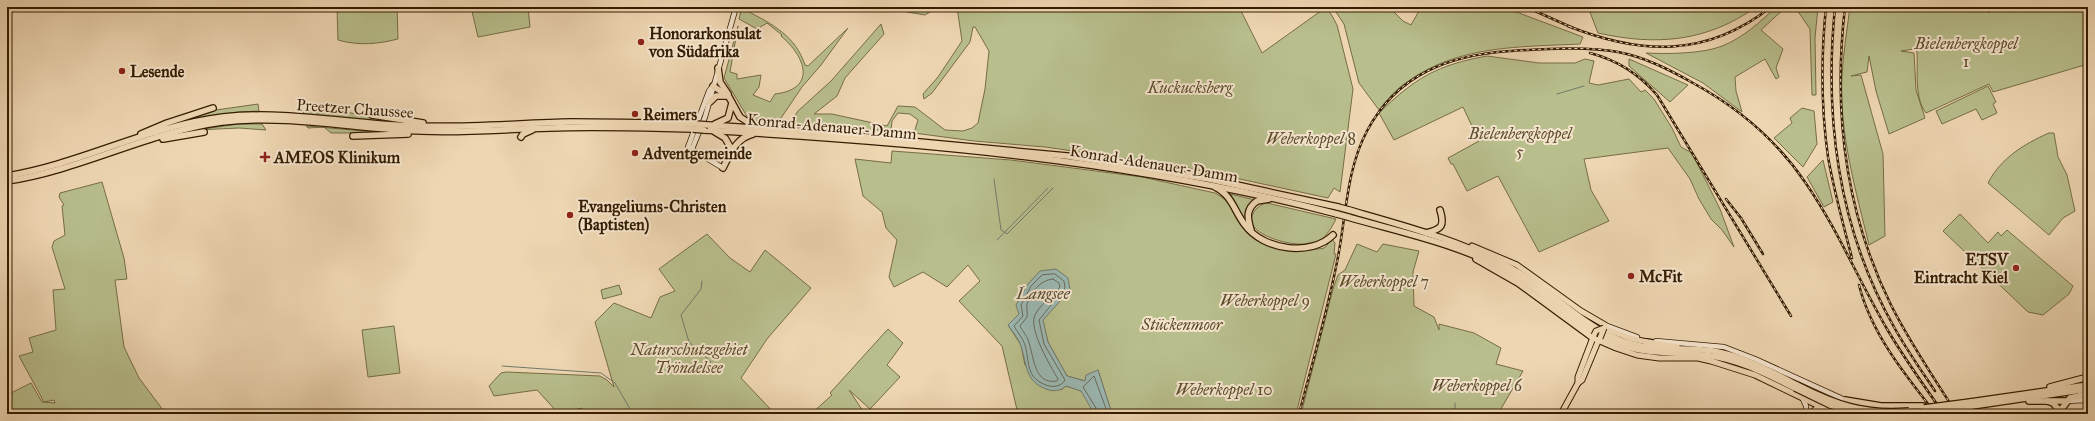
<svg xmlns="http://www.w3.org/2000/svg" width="2095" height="421" font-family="'IM FELL Great Primer',serif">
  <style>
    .green { fill: #b8be8c; stroke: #766d46 }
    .water { fill: #9bb8b3; stroke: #727a6b }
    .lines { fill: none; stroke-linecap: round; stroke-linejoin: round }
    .shore { stroke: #686a5a; stroke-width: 1 }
    .stream { stroke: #727a6b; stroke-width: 1 }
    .secondary-casing { stroke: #341c00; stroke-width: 6 }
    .primary-casing { stroke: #341c00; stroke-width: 7 }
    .trunk-casing { stroke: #341c00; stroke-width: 8 }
    .secondary { stroke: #f4e4cd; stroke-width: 4.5 }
    .primary { stroke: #eed6b2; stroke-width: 5 }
    .trunk { stroke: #eed6b2; stroke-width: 5.5 }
    .rail-casing { stroke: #341c00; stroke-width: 2.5 }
    .rail { stroke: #f4e4cd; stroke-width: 1; stroke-dasharray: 3; stroke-linecap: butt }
    .primary-bridge-casing { stroke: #341c00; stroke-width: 7; stroke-linecap: butt }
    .trunk-bridge-casing { stroke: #341c00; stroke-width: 8; stroke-linecap: butt }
    .primary-bridge { stroke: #eed6b2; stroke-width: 5 }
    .trunk-bridge { stroke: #eed6b2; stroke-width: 5.5 }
    .poi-dot { fill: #8f2418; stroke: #f4e4cd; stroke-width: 1.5 }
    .labels { text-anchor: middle; stroke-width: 4; stroke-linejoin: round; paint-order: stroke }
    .poi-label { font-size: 16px; font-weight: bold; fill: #341c00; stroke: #f4e4cd; text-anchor: start }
    .park-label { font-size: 16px; font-style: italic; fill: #5c4d2a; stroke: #f4e4cd }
    .street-label { font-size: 16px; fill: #341c00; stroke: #f4e4cd }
    .water-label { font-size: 17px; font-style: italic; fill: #534b36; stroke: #f4e4cd }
  </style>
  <rect width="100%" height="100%" fill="#eed6b2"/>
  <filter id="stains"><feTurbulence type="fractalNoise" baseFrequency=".005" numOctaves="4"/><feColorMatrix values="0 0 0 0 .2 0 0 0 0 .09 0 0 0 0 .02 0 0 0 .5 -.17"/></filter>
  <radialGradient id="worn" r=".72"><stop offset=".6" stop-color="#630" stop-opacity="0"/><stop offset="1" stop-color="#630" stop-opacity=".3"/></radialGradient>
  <g class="green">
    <path d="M337,7h60l1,32c-20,5 -39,7 -60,1z"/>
    <path d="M471,7h57l2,20 -52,10z"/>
    <path d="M742,7h7l-2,4c26,13 49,26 58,54l3,1 40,-38 -27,37 -19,22 -23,34 12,1 7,-11 33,-30 50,-57 3,10 -39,44 -8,18 -23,18h18l55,12 11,-20 17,1 30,23 18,1 9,-3 6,-5 7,-34 4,-38 -14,-24h-2l-3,15 -38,51 -8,6 -1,-5 15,-17 24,-36 -5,-34h282l23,46 63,-45 6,6 6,11 16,64 -13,103 -6,-4 -6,10 -144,-31 -139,-20 -71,-6 -60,-8 4,-13 -8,-6 -12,-1 -6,8 -1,10 -134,-10 -9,-3 -24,-40 14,-52 -8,46 7,2v5l24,-4 -2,12 -6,8 17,7 5,-8c42,-5 31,-37 6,-58l1,-1 -15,-12 -10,6 -18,-10z"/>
    <path d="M912,7h26l-13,8 -18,-3z"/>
    <path d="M1335,7h54l14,14 8,4 8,-14v-4h84l80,30 -3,7c-60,3 -122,1 -173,38 -11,7 -20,18 -28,28l-20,-27 -15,-59 -10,-15z"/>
    <path d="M1588,7h168c-49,35 -100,39 -158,26z"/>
    <path d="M1776,7h10l-25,23 22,19 -7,19 3,9 -3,2 -11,-20 -30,18 1,14 6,21 -39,-29 -57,-30c20,1 57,1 76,-7 21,-8 38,-24 54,-39z"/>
    <path d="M1795,7h23l-3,31 1,57h-4l-2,-66z"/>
    <path d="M1850,7h141l-2,6 2,-6h97v57l-95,28 -4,-8 -63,29c-12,-15 -8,-42 -9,-61l-3,-3 -13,2 13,2 2,37 9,28 -36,16 -13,-43 -7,-35 -2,16 -16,4 10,-1 22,79 2,82 -16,9c-13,-54 -30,-112 -27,-168 1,-23 5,-47 8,-70z"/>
    <path d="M1487,56l52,7h36l10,-4 9,2 -5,22 9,2 31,-6 12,13 4,-2 9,9 18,29 9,19 11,6 28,56 14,38 -12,-17 -11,-11 -12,-20 -9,-20 -22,-31 -84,11 7,31 18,31 -70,31 -41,-76 -31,15 -14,-27h-2l-3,-6 31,-17 -16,-34 -69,33 -15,-27c36,-35 58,-48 108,-57z"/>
    <path d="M1629,59l59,26 -18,17 -41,-36z"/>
    <path d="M1988,86l8,16 -3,2 4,9 -15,7 -6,-11 -34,15 -6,-13z"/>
    <path d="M258,104l1,7 -19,1 -59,9 28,-10z"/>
    <path d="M1802,108l12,3 3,33 -14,23 -29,-29 18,-15 -2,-5z"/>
    <path d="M326,109l75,12 2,2 -99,-9 -1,-2 3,-2 16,4z"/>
    <path d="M239,124h23l4,6 -27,-2 -43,2z"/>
    <path d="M306,126l83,7h-58l-7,-6 -16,1z"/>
    <path d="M2049,133h5l4,24 9,18 8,36 -12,7 -14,17 -61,-52c13,-25 36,-39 61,-50z"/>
    <path d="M892,151l119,9 131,17 73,16c18,8 19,27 32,40 17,16 42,20 64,17 4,-1 10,-1 13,-2 3,-2 6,-7 8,-9l3,4 -1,11h2l-40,160h-184l-14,-44 -13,11 -18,-5 -19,-34 -6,-22 28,-30 -51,24 -11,11 13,20 4,20 36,25 5,-4 16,5 11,19 -4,4h-71l-16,-68 -43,-45 21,-20 -12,-16 -21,22 -24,-15 -29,15 -5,-10 8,-37 -11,-12 -4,-16 -19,-16 -8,-37 36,4z"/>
    <path d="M1823,160l10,42 -9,5 -17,-30z"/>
    <path d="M102,182l22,76 3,21 -12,1 9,67 15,31 27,36h-159v-19l24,-12 11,19 13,1 -1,-3 -10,2 -25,-46 14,-4 -4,-14 27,-8 -3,-40 12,-1 -13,-42 2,-6 11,-6 -3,-29 2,-1 -5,-8 1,-4z"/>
    <path d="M1230,194l25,6 -7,5 -3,15z"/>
    <path d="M1267,203l69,16c-4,8 -9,17 -17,22 -15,8 -49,0 -62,-11 -12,-10 -2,-25 10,-27z"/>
    <path d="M1960,214l28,29 10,-11 3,4 6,-6 66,56 -4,8 -26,21 -15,-3 -85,-81z"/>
    <path d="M707,234l23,24 20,14 15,-22 46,38 -44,51 -26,39 34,36h-192l-1,-6 -23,6 -22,-24 -43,6 -5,-10 12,-13 5,-1 94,4 7,4 7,7 -19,-65 19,-19 37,15 9,-21 15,-6 -16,-22z"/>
    <path d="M1357,244l20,8 6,-8 36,7 -6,21 1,34 20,11 5,13v-6l35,9 27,15 -5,16 27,7 -25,43h-197l32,-125 5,-14 7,-5z"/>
    <path d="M619,285l3,9 -19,5 -2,-9z"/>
    <path d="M394,326l6,47 -32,4 -6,-47z"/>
    <path d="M888,329l15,14 -16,22 13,12 -30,32 -21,-19 16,24h-54l21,-19 -2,-2z"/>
  </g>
  <path class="water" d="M1056,269l12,9 2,12 -27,30 5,22 19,34 18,5 1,-6 12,-5 14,44h-23l3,-4 -11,-19 -15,-5c-6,5 -12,6 -20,3 -21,-8 -19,-24 -25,-43 -2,-7 -9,-15 -13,-21l11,-11 -3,-9 12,-21 12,-13z"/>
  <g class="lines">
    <g class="shore">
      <path d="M1055,274l9,7 1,7 -26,32 5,24 21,36c-7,12 -25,5 -32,-4 -6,-9 -5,-22 -8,-31 -2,-7 -8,-13 -11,-19l9,-10 -2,-11 10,-19 11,-11z"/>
      <path d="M1053,279l6,4 1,4c-8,9 -20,18 -25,28 -7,14 16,52 23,64l-1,2c-23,4 -23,-24 -28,-38 -1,-6 -6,-11 -9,-17l7,-9c1,-5 -1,-9 0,-13 4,-12 13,-24 26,-25z"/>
      <path d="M1094,414l2,-6 -13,-21 11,-11 14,38"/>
    </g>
    <g class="stream">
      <path d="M1557,94l27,-8"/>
      <path d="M994,179l7,51 6,4 46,-46"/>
      <path d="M997,240l51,-52"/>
      <path d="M702,281l-1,8 -20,26 8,27 22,20 -8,10"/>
      <path d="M502,366l99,7 14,10 18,31"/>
      <path d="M1455,414v-11"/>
    </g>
    <defs>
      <g id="secondary">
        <path d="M713,86l-4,5 -21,56 35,21"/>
        <path d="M692,149l13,-32 31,-110"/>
        <path d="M1605,325l32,12"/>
        <path d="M1656,341l68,6 31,12 90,41 1,14"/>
        <path d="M1803,399l3,7v8"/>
        <path d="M2066,401l22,-1"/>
        <path d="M1819,406l20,8"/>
        <path d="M1809,414l17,-13"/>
      </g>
      <g id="primary">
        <path d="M1472,246l45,19 64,46 24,14 -1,3 25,10 18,4"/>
        <path d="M1593,338l23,10 21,7 22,3h39l13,3 44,14 64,31"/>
        <path d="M1578,383v-6l16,-42"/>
        <path d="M1561,414l17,-31 4,-3 17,-41"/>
      </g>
      <g id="trunk">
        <path d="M718,68l2,14 8,12"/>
        <path d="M713,86l16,11 11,20 14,9"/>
        <path d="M710,102l6,-6h11"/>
        <path d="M372,115l51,8"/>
        <path d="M715,124l13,-6 4,-15"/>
        <path d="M708,125l106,7 253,24 142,23 129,28"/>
        <path d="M704,130c213,12 427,30 633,84"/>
        <path d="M715,132l10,6 7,12"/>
        <path d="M141,134l26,-11 46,-15"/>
        <path d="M353,136l55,-2"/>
        <path d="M521,137l2,-3 9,-4"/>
        <path d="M163,139l41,-7"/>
        <path d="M723,168c7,-14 13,-30 30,-34"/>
        <path d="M7,176c74,-12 141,-50 216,-59 64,-7 128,7 192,9 53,2 105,-3 157,-4 41,0 82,1 123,2"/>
        <path d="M7,181c74,-11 141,-49 215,-59 66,-8 133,7 199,9 43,2 86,-2 129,-3 48,-2 95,0 143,1"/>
        <path d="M1215,187c17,8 19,24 30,38 18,25 66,32 88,10"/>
        <path d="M1349,210c56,16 114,31 165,60 37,20 67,55 106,70 30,12 62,7 93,11 30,5 57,20 84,34"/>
        <path d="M1348,217c55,16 115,28 165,57 35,21 65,54 103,69 31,13 63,8 95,13 30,4 57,19 84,32"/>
        <path d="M1251,230c-4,-13 -5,-21 6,-29l12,-2"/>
        <path d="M1426,233c16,-4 19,-7 14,-23"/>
        <path d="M1476,259l42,24 75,55"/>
        <path d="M1647,342l30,5"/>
        <path d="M2050,387l38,-10"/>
        <path d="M1845,400l36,6h42"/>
        <path d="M2029,401h37"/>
        <path d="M2047,401l6,2 7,8 10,-13 18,-4"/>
        <path d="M1970,402l118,-17"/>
        <path d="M1972,406l116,-17"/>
      </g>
    </defs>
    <use href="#secondary" class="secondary-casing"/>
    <use href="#primary" class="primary-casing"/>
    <use href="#trunk" class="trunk-casing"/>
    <use href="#secondary" class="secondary"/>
    <use href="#primary" class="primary"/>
    <use href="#trunk" class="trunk"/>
    <defs>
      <g id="rail">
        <path d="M1526,7l47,21"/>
        <path d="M1826,7c-5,49 -5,100 2,150 6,34 15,67 24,101"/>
        <path d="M1835,7c-11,111 3,221 59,320 12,22 27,43 41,64"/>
        <path d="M1845,7c-12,103 0,205 46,298 19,38 43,73 66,109"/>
        <path d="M1568,26c73,29 138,32 203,-19"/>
        <path d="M1590,53c27,7 49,21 67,42l134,221"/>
        <path d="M1726,199l15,19 22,36"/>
        <path d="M1859,285c12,48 46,90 77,129"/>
        <path d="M1299,414c13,-50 28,-101 38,-152 9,-43 9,-92 30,-131 30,-57 83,-76 143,-80 33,-2 77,-5 108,1 27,5 52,18 75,31 44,24 84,58 112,99 32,46 54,99 82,147 17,29 37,57 57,85"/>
      </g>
    </defs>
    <use href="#rail" class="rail-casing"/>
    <use href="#rail" class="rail"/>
    <defs>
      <g id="primary-bridge">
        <path d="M1594,335l2,-4 8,-3"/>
        <path d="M1600,338l4,-10"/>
      </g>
      <g id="trunk-bridge">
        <path d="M695,124l13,1"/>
        <path d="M693,129l11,1"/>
        <path d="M1338,207l11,3"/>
        <path d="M1337,214l11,3"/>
        <path d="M1797,385c39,20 68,30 112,26"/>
        <path d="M1795,388l35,17 31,9"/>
        <path d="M1924,408l46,-6"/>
        <path d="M1928,413l44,-7"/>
      </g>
    </defs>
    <use href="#primary-bridge" class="primary-bridge-casing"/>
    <use href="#trunk-bridge" class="trunk-bridge-casing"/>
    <use href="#primary-bridge" class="primary-bridge"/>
    <use href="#trunk-bridge" class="trunk-bridge"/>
  </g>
  <g class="poi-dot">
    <circle cx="641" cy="42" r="4"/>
    <circle cx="122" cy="71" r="4"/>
    <circle cx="635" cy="114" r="4"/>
    <circle cx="635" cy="153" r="4"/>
    <path d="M263 151h4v4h4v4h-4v4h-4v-4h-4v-4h4z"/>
    <circle cx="570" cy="215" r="4"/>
    <circle cx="2016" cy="268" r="4"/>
    <circle cx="1631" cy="276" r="4"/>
  </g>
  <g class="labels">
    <g class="poi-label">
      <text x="649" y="39">Honorarkonsulat<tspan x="649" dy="18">von Südafrika</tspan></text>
      <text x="130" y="77">Lesende</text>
      <text x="643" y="120">Reimers</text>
      <text x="643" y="159">Adventgemeinde</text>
      <text x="274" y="163">AMEOS Klinikum</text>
      <text x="578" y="212">Evangeliums-Christen<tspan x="578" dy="18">(Baptisten)</tspan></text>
      <text x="2008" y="265" text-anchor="end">ETSV<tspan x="2008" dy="18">Eintracht Kiel</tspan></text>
      <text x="1639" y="282">McFit</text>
    </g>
    <g class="park-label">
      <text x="1966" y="49">Bielenbergkoppel<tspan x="1966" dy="18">1</tspan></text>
      <text x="1190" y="93">Kuckucksberg</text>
      <text x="1520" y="139">Bielenbergkoppel<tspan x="1520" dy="18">5</tspan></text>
      <text x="1311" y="144">Weberkoppel 8</text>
      <text x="1384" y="287">Weberkoppel 7</text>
      <text x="1265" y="306">Weberkoppel 9</text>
      <text x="1182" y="330">Stückenmoor</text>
      <text x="689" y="355">Naturschutzgebiet<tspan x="689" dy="18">Tröndelsee</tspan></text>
      <text x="1477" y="391">Weberkoppel 6</text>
      <text x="1224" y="395">Weberkoppel 10</text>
    </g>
    <g class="street-label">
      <text transform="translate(355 108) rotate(4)" y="6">Preetzer Chaussee</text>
      <text transform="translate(832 126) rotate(5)" y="6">Konrad-Adenauer-Damm</text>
      <text transform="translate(1154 163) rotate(9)" y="6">Konrad-Adenauer-Damm</text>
    </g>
    <g class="water-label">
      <text x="1043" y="299">Langsee</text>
    </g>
  </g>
  <rect width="2095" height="421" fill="none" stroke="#eed6b2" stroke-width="24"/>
  <rect x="8" y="8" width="2079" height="405" fill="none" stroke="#341c00" stroke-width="2"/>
  <rect x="12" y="12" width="2071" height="397" fill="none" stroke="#341c00"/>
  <rect width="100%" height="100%" filter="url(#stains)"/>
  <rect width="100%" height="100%" fill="url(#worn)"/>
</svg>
